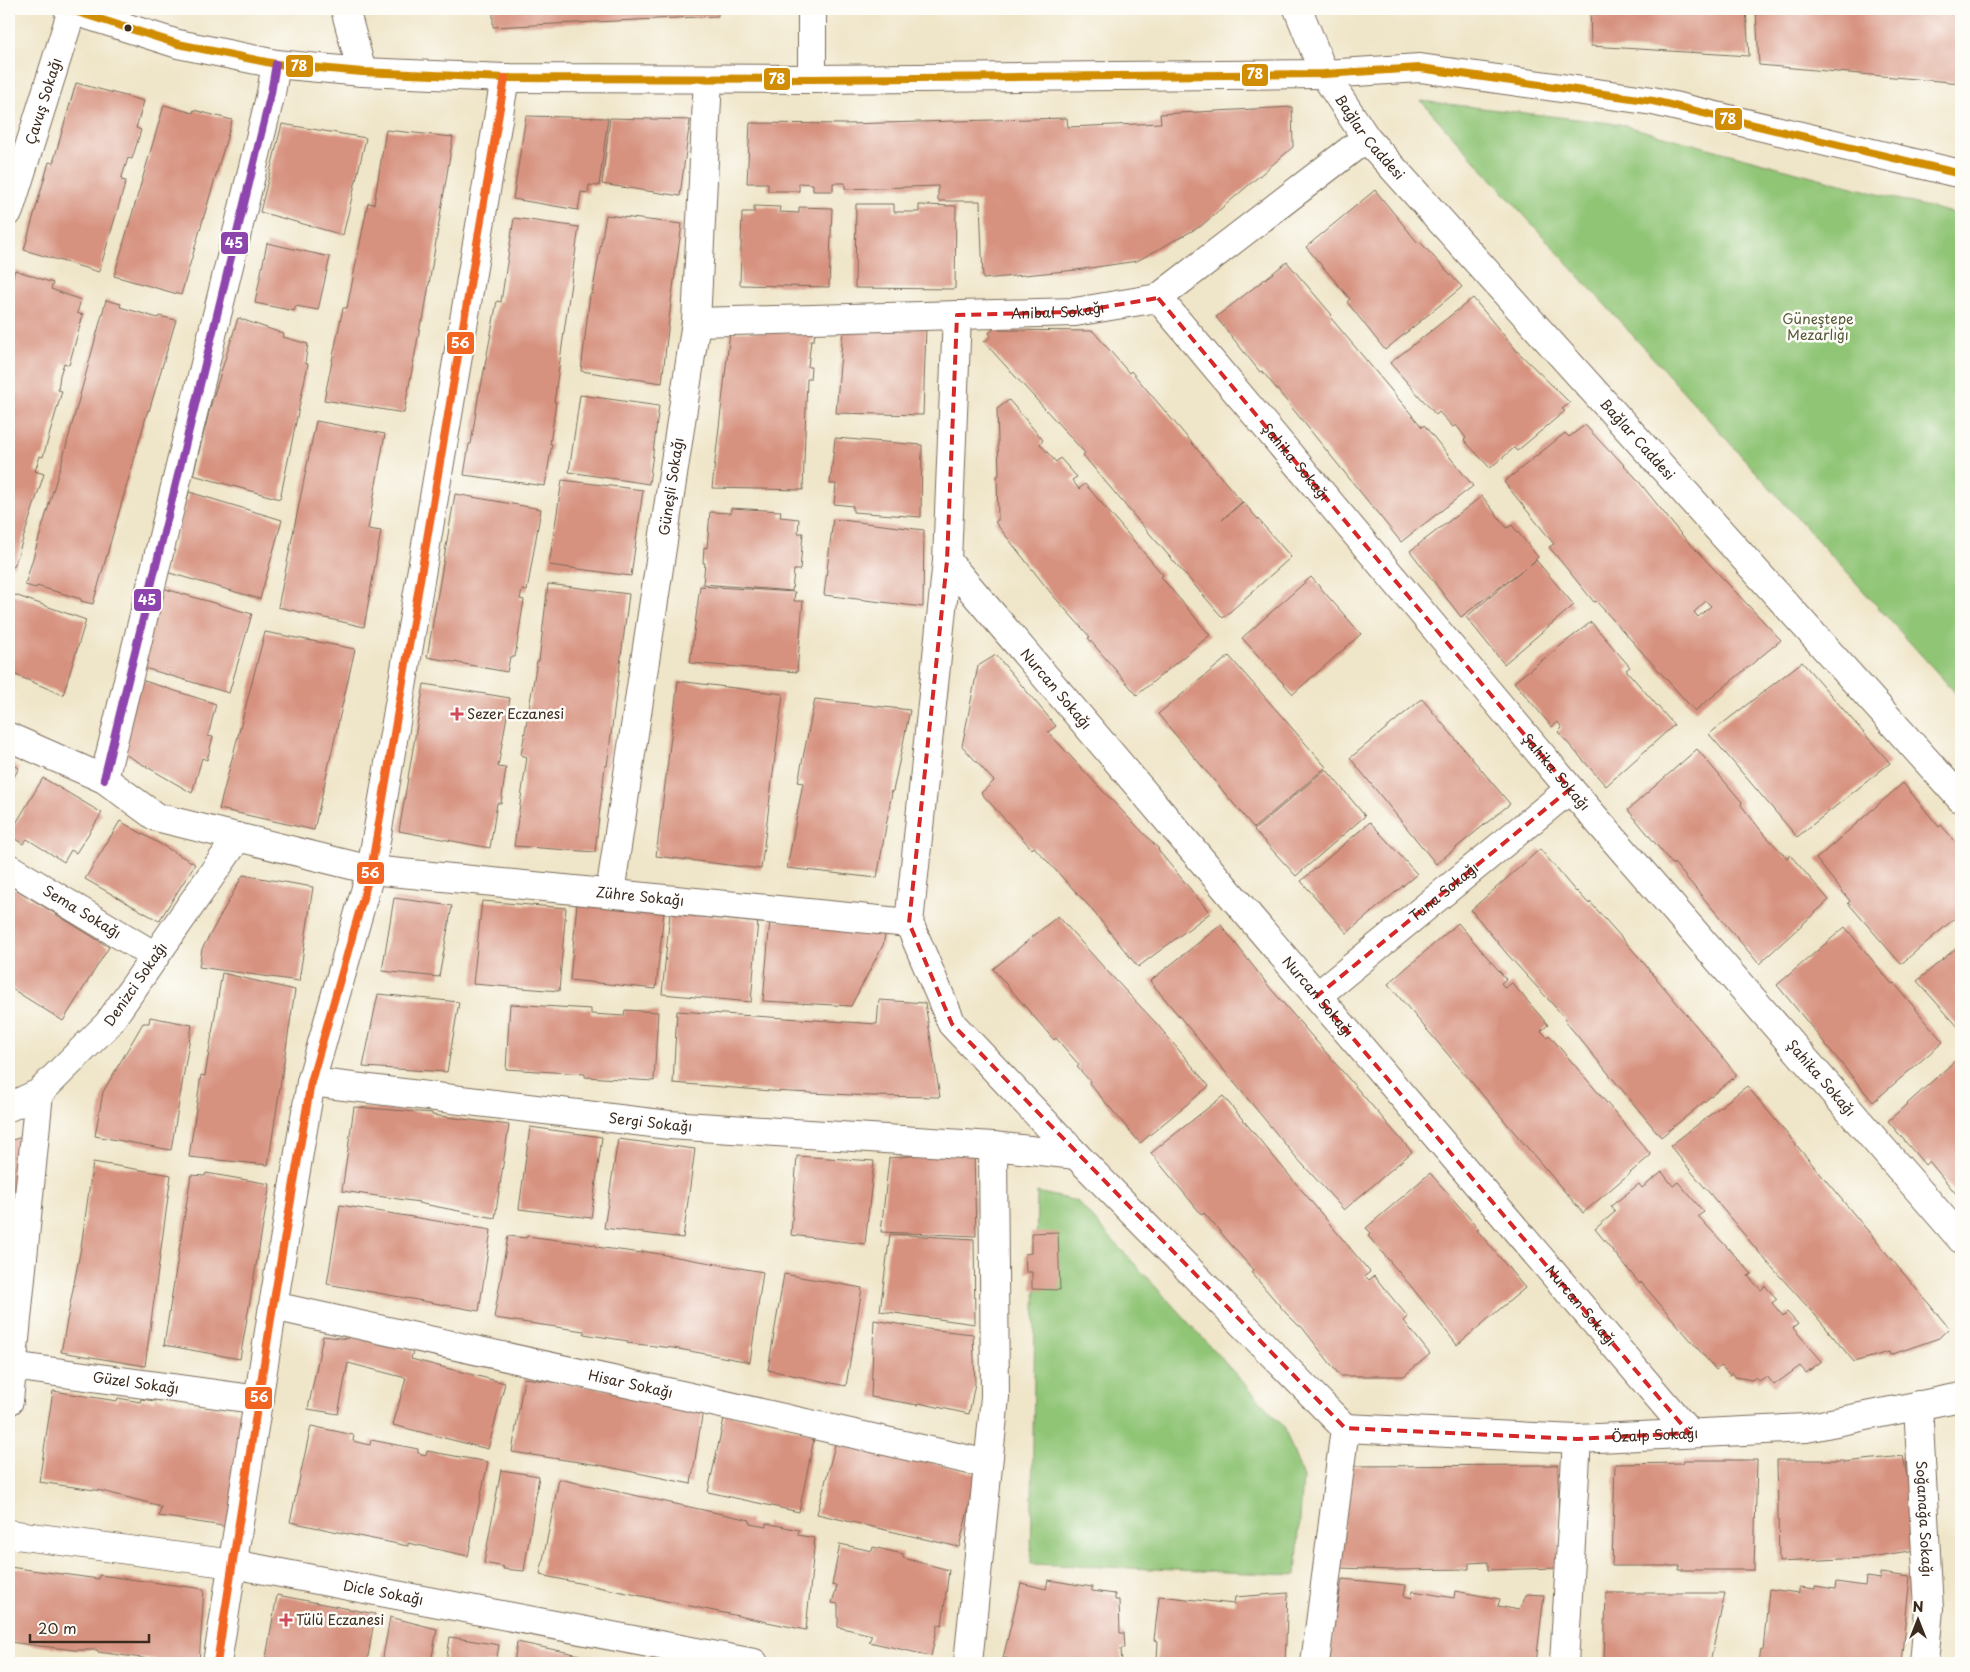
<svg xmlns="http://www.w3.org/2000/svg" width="1970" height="1672" font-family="'Playpen Sans',sans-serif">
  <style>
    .green { fill: #90c576; stroke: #66784a }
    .building { fill: #d7927f; fill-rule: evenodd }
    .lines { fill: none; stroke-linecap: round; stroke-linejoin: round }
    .minor-casing { stroke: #7a6b5a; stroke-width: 30 }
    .minor { stroke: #fff; stroke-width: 28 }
    .bus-1-casing { stroke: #fdfcf7; stroke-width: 11 }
    .bus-2-casing { stroke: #fdfcf7; stroke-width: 11 }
    .bus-3-casing { stroke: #fdfcf7; stroke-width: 11 }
    .bus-1 { stroke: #d18d06; stroke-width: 8 }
    .bus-2 { stroke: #8e44ad; stroke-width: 8 }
    .bus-3 { stroke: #f26522; stroke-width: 8 }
    .marked { fill: none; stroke: #d62828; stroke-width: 4; stroke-dasharray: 10 6; stroke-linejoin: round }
    .bus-dot { fill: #3b2a1e; stroke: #fdfcf7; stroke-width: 2 }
    .poi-dot { fill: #d1495b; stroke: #fdfcf7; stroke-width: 2 }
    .labels { text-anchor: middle; stroke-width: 5; stroke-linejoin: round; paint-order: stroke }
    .street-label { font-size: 14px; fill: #3b2a1e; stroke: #fdfcf7 }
    .park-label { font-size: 14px; fill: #545838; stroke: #fdfcf7 }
    .poi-label { font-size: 14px; fill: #3b2a1e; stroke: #fdfcf7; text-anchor: start }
    .line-badge { stroke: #fdfcf7; stroke-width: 2 }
    .badge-label { font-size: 14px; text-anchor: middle; font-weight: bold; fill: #fff }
  </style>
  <rect width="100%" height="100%" fill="#fdfcf7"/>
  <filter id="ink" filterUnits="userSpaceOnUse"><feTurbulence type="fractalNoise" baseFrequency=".02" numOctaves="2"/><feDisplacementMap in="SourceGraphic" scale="10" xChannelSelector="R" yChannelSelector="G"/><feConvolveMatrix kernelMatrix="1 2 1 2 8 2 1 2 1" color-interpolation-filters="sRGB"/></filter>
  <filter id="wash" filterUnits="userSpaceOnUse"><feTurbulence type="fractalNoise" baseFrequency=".0096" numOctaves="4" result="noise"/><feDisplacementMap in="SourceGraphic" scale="20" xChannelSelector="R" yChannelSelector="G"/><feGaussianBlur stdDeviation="1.12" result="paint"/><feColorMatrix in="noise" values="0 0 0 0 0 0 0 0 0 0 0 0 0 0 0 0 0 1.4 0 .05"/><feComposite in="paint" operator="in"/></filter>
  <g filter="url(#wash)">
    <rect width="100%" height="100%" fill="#efe5c8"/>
    <g class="green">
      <path d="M1421,101l198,23 289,78 53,13v484z"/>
      <path d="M1037,1192l40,9 207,226 19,50 -7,98 -265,-11z"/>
    </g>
    <g id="blocks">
      <g class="building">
        <path d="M493,9h225v7l-225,11z"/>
        <path d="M1590,9h156l3,47 -158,-10z"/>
        <path d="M1756,9h205v74l-202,-18z"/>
        <path d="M76,83l68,18 -8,27 5,2 -9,29 -4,-1 -7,22 5,1 -27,91 -75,-22 25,-88 4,1z"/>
        <path d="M164,105l29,8 1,-3 38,10 -51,175 -67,-19z"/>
        <path d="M1292,107l1,40 -92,79 -64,35 -61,9 -93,9 -3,-78h-42v-15l-93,3v-6h-12v8h-20v-7l-14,-1v8h-31v-8h-21l3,-60 96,1 221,-6 1,9 93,-4 -1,-9z"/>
        <path d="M526,116l82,2 -9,68 -10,-1 -1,8 -7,-1 -3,18 -65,-11z"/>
        <path d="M610,118l80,2 -10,76 -78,-12z"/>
        <path d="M282,124l84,14 -23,97 -83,-23z"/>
        <path d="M386,130l67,7 -30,184h-2l-17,92 -80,-13 19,-92h4l21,-105 6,1z"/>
        <path d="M1375,190l43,53 2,-1 42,45 -77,63 -38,-48 3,-3 -44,-52z"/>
        <path d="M856,204h38v8h25v-7l37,1 -1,83 -100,-1z"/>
        <path d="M754,206l26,1 -1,5 20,1v-6l33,1 -3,79 -89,-2 2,-73h12z"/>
        <path d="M606,215l76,9 -11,78 -9,81 -81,-12 9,-77h2z"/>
        <path d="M514,218l65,9 -25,175h2l-6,42h2l-7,42 -81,-11 5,-31h2l8,-52h1l17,-91 4,1z"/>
        <path d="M267,243l63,14 -12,53 -22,-4 -2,5 -39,-8z"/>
        <path d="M1287,262l45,53 -2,2 92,110 2,-2 49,61 -72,56 -139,-171 -2,1 -44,-55z"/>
        <path d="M15,270l38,13 -2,6 30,11 -4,13 6,2 -14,50 -5,-2 -4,12 -2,15 4,1 -19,66 -3,-1 -5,15 9,3 -30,93 -5,-2v-275z"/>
        <path d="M1473,298l43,52 54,53 -8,6 3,2 -48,40 -3,-3 -24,20 -26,-28 2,-2 -10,-13 -3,2 -14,-15 -3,3 -46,-52z"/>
        <path d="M106,300l15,4 -1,3 38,11 1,-2 17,4 -27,91 -1,-1 -55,194 -12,-3v-2l-44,-13 -1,2 -11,-3 39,-131z"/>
        <path d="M238,318l46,16 -1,3 25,7 -3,19 3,1 -28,135 -87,-24 19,-74z"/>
        <path d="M926,327l-3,88 -87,-2 7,-84z"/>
        <path d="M996,327l3,3 94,1 36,42 2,-2 111,131 -20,18 21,-18 48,55 -68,61 -93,-107 -47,-56 2,-2 -101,-111 7,-6 -2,-3z"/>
        <path d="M730,332h85l-1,8h-3l-3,27h3l-1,12h-3l-4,111 -91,-2z"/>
        <path d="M580,395l79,11 -10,78 -80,-12z"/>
        <path d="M1009,400l34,40 -3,4 16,18 4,-4 17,19 -5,3 7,9 6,-5 78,91 -2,2 49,58 -73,60 -49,-57 2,-1 -40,-45 -55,-70 3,-2 -1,-44 2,-1 -2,-66z"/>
        <path d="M316,421l69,13 -17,95 13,2 -17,96 -86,-20z"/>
        <path d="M1585,425l25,27 1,-1 25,27 44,55 101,107 -86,71 -99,-110 -2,1 -45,-55 5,-3 -50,-62 61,-49 4,4zM1706,601l5,5 -13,11 -4,-5z"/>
        <path d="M835,438l87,7 -1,72 -68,-5v-6l-19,-2 2,-20h-6z"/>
        <path d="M562,480l81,10 -12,86 -82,-11z"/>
        <path d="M189,492l93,28 -22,79 -94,-27z"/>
        <path d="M455,494l86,15 -14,82 -5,-1 -2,9 4,1 -9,57h-5l-3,15 -80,-15z"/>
        <path d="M1482,496l25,32 5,-3 26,32 -8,8 6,-5 38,45 -70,59 -38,-47 60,-50 -65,50 -51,-66z"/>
        <path d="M731,508l50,3 -1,6 19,2 -1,14h5l-3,37h-6l-2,21 -89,-7 2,-21h-2l1,-16 3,1 3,-36 21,1z"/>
        <path d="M833,519l91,11 -1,77 -99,-12z"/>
        <path d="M1311,577l50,57 -68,60 -51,-56z"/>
        <path d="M548,584l81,10 -22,172h-2l-10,86 -81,-6 13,-89 -6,-2 16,-94h2z"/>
        <path d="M700,586l95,6 -1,9h9l-6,71 -107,-9z"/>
        <path d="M162,588l90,26 -23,79 -88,-26z"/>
        <path d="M9,593l77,27 -23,75 -54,-23z"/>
        <path d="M1591,622l39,45 -4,3 48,55 -68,61 -48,-54 4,-4 -4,-6 -6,5 -38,-45z"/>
        <path d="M265,632l90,17 -41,181 -95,-21z"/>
        <path d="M996,655l60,71 -8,6 51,55 60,62 -1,1 52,63 -72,54 -50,-62 -54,-58 -2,2 -51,-56 13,-12 -32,-35 16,-80z"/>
        <path d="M1229,656l97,111 -72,61 -96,-114z"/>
        <path d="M1802,662l88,101 -93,74 -88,-103z"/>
        <path d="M138,679l78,25 -8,32 5,1 -6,23 -5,-2 -10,35 -76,-44z"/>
        <path d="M678,681l105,13 -22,175 -105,-13z"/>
        <path d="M424,684l86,14 -12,69 8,1 -5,35h-4l-7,45 -91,-17z"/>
        <path d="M815,699l95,11 -17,81 -3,1h2l-15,86 -90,-10 16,-85 -5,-1z"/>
        <path d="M1422,699l88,105 -74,60 -86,-106z"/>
        <path d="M1697,749l45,53 -1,3 22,28 24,25 3,-3 39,45 -70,64 -85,-101 -1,2 -45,-55z"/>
        <path d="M9,762l10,6 -10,18z"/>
        <path d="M1326,769l39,47 -69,60 -42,-46z"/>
        <path d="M43,778l59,35 -26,40 -5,-3 -7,12 -37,-23 -4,5 -14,-9z"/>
        <path d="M1903,783l36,44 2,-2 20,23v65l-60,51 -53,-61 2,-2 -34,-42z"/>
        <path d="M120,821l75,43 -36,57 -74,-42z"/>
        <path d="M1370,822l47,52 -70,59 -46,-52z"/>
        <path d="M1540,849l36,43 1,-1 12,13 1,-2 47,53 100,120 -76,62 -96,-116 1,-2 -59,-65 -36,-44z"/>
        <path d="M243,875l70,12 -14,94 -100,-14 3,-18z"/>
        <path d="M9,885l100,62 -46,74 -54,-34z"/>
        <path d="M394,898l58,8 -13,71 -57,-6z"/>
        <path d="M482,901l84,7 -7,83 -86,-7z"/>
        <path d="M577,903l87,8 -8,78 -86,-9z"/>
        <path d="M670,913l88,7 -7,82 -89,-8z"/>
        <path d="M1058,916l49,55 49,52 53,63 -69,57 -51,-60 1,-2 -13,-14 2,-2 -23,-27 -2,2 -61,-71z"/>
        <path d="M770,920l116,10 -3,15 -32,61 -88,-5z"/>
        <path d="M1458,923l48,56 -5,4 4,5 7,-5 36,42 -7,6 6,6 2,-2 102,120 -68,58 -195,-229z"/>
        <path d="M1221,925l50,64 141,163 -68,58 -49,-54 -145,-175z"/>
        <path d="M1845,927l47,57 2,-1 49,59 -70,60 -96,-117z"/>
        <path d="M1961,944v86l-44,-49z"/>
        <path d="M222,973l73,17 -27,175 -79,-8 12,-82 4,1z"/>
        <path d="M378,994l81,8 -12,70 -84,-5z"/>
        <path d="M879,1000l46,3 15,94 -68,-1 -101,-5 -98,-8 4,-72 200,13z"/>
        <path d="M510,1004l81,5v5l33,2 1,-6 33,2 -4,69 -69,-4v-3l-79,-5z"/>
        <path d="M150,1017l42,8 -21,125 -76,-14 8,-44 40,-69h6z"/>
        <path d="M1956,1060l5,6v134l-32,-39 -4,4 -37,-44z"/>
        <path d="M1747,1086l202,242 -10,10 -49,17 -1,-3 -35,10 -38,-46 -48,-53 -98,-117z"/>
        <path d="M1223,1096l147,176 -5,4 4,4 5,-4 34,41 -4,4 26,33 -26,22h-64l-39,-50h-2l-14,-14 -34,-40 2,-2 -49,-57 -2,2 -51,-62z"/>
        <path d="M354,1107l78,6v2l77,10 -14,93 -77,-15 1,-1 -77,-11z"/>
        <path d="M530,1127l72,10 -11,81 -72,-9z"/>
        <path d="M29,1135l-19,122h-1v-116z"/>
        <path d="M618,1139l77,10 -12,89 -79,-10z"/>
        <path d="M974,1150l2,86 -95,-4 8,-74z"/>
        <path d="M797,1156l77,5 -9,83 -74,-9z"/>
        <path d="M93,1162l78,13 -26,191 -84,-14 20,-105z"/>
        <path d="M1662,1172l11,14 5,-4 26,30 -6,4 54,58 -4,2 13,14 4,-4 12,13 -5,4 11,13 4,-4 11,12 -5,4 29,33 -16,12 -6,-7 -26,19 -7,-9 -8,5 -3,-4 -4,3 -17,-3 -2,-4 -3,2 -9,-9 -5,4 -75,-88 -1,2 -45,-55 20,-17 -4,-6 28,-22 3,4z"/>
        <path d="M206,1173l64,11 -30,175 -76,-14 27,-170 14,1z"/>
        <path d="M1430,1173l49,56 -2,1 48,58 -68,57 -47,-60 -42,-49 3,-3 -5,-5z"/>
        <path d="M340,1205l151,25 -12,81 -152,-27z"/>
        <path d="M1058,1232l2,58 -28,-1v-17h-6l-1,-18 6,-1v-20z"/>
        <path d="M890,1234l84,5 1,85 -95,-13z"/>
        <path d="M508,1236l18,2 1,-2 69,9v2l46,6v-2l121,21 -13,90 -77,-14 -46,-5 1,-2 -44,-7v-3l-90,-13z"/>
        <path d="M784,1274l78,14 -16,98 -78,-16z"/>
        <path d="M874,1320l53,9 46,5 2,49 -6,31 -50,-11 -1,2 -47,-8z"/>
        <path d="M323,1336l25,3 1,-3 64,15 -2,8 94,24 -17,66 -95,-24 13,-47 -58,-15 -10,51 -30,-5z"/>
        <path d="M524,1378l87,12 92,20 -12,74 -92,-19 -87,-13z"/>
        <path d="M53,1391l64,10 1,-3 22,4 1,-3 14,2v-4l29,6 60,9 -15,115 -70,-11 2,-10 -59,-15 -63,-9z"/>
        <path d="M725,1414l90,20 -16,78 -91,-20z"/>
        <path d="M311,1426l43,9 -1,6 12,3 5,1 1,-5 47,9v4l8,2 1,-4 61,11 -20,94 -60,-13v3l-65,-13 -53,-11z"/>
        <path d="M1961,1434v30h-1l-4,-29z"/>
        <path d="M837,1437l140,37 -18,73 -142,-33z"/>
        <path d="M1903,1456l19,93 -58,9 -85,4 -2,-102h67v2z"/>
        <path d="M1684,1460h73l-3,110h-75l1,-4h-68l3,-102 68,-1z"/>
        <path d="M1558,1465l1,103 -71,2v-8l-19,1v6l-77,1 -52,-2 9,-102z"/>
        <path d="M501,1470l38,6 -15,95 -21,-2 1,-2 -20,-4z"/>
        <path d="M559,1479l191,41v4l16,3v-4l33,7 -1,5 17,3 -9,92 -266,-55z"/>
        <path d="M840,1544l32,7 1,-4 30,7v4l46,12 -7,55 -4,-1 -7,32 -62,-14 3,-7 -34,-8v-23l-6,-1 5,-17 -5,-1z"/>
        <path d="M9,1567l90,12v-4l105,14 -5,74h-21l-80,-11v-2h-24l-65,-8z"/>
        <path d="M1880,1573l30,4 -9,86h-142l2,-14 2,1 6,-61 30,4v-6l16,2v-3l20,3 1,-7 29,4 1,-9 14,2z"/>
        <path d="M1342,1579l64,6 -2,11 8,2 1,-7 41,7 1,-7 45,8 -2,7 21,4 8,-16 17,1 -8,68h-208z"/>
        <path d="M1048,1580l44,7v4l23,3v6h4l1,33h4l1,15h-4l1,15h-93l-26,-5 18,-75 25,6z"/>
        <path d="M1288,1593l-3,70h-122v-2l-6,-1 1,-19 -4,-1 5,-44 75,8 1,-7z"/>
        <path d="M1606,1593h119l-15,70 -106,-1z"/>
        <path d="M277,1595l98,19 -8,49h-102z"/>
        <path d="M390,1617l47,12 -6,34h-49z"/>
        <path d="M450,1637l49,8 -3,18h-50z"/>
        <path d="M517,1642l92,19 -1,2h-94z"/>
      </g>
    </g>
  </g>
  <g filter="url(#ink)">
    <use href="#blocks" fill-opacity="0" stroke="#7a6b5a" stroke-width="1"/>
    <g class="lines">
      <defs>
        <g id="minor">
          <path d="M68,9l110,35 98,20 86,8 143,6 307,1 512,-5 96,-6 233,33 308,73"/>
          <path d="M345,9l17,63"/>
          <path d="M812,9v70"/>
          <path id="s1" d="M1298,9l26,65 42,64 595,661"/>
          <path id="s2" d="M9,211l63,-201"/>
          <path id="s3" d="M1158,298l412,491 391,450"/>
          <path d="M957,315l-10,246 -38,362 43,101 124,131 269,273"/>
          <path id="s4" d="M696,322l379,-10 83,-14 208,-160"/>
          <path id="s5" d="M947,561l742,872"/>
          <path id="s6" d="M9,737l95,42 52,38 215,53 538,53"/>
          <path d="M104,779l167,-686 5,-29"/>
          <path id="s7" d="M9,868l146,88"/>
          <path id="s8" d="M610,893l86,-571 12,-243"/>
          <path id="s9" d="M1317,996l253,-207"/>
          <path id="s10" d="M311,1082l358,43 324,21"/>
          <path id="s11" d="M9,1107l30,-14 69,-69 130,-187"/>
          <path id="s12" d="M273,1306l417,91 298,67"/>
          <path id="s13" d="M12,1366l248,34"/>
          <path d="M9,1401l30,-308"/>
          <path id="s14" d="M1918,1405l11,204 -5,54"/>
          <path id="s15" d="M1345,1428l232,11 229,-11 155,-31"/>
          <path id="s16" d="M9,1534l224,30 521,99"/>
          <path d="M217,1663l56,-357 38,-224 60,-212 134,-792"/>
          <path d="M968,1663l27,-266 -2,-251 83,9"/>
          <path d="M1315,1663l30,-235"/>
          <path d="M1564,1663l13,-224"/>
        </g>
      </defs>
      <use href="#minor" class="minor-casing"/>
      <use href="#minor" class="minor"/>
      <defs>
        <path id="bus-1" d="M68,9l110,35 98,20 86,8 143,6 307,1 512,-5 96,-6 233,33 308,73"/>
        <path id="bus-2" d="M104,779l167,-686 5,-29"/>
        <path id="bus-3" d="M217,1663l56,-357 38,-224 60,-212 134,-792"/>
      </defs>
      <use href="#bus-1" class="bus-1-casing"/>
      <use href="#bus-2" class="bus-2-casing"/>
      <use href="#bus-3" class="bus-3-casing"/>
      <use href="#bus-1" class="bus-1"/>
      <use href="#bus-2" class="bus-2"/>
      <use href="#bus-3" class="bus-3"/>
    </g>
  </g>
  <path class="marked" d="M1158,298l412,491 -253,207 372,437 -112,6 -232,-11 -393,-404 -43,-101 38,-362 10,-246 118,-3z"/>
  <circle class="bus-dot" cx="128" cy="28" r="4.5"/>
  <g class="poi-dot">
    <path d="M454.5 706.5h5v5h5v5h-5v5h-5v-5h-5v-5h5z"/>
    <path d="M283.5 1612.5h5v5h5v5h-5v5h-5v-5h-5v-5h5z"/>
  </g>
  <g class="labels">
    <g class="street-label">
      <text dy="5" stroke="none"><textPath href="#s2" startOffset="115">Çavuş Sokağı</textPath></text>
      <text dy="5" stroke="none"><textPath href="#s1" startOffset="148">Bağlar Caddesi</textPath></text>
      <text dy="5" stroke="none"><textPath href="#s4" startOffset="362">Anibal Sokağı</textPath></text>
      <text dy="5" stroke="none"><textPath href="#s1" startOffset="552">Bağlar Caddesi</textPath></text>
      <text dy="5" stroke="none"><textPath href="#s3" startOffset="214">Şahika Sokağı</textPath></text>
      <text dy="5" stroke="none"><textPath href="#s8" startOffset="411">Güneşli Sokağı</textPath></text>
      <text dy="5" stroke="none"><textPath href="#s5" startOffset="168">Nurcan Sokağı</textPath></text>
      <text dy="5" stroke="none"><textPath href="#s3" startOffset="619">Şahika Sokağı</textPath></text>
      <text dy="5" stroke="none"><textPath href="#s9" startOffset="164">Tuna Sokağı</textPath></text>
      <text dy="5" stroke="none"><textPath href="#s6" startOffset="660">Zühre Sokağı</textPath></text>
      <text dy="5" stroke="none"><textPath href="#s7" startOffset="85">Sema Sokağı</textPath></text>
      <text dy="5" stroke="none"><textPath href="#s11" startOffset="179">Denizci Sokağı</textPath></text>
      <text dy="5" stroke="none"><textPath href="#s5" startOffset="572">Nurcan Sokağı</textPath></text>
      <text dy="5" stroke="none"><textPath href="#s3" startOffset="1024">Şahika Sokağı</textPath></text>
      <text dy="5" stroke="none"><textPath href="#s10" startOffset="342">Sergi Sokağı</textPath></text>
      <text dy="5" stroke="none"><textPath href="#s5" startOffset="978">Nurcan Sokağı</textPath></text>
      <text dy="5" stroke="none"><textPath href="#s13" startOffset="125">Güzel Sokağı</textPath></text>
      <text dy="5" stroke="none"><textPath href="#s12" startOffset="366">Hisar Sokağı</textPath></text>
      <text dy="5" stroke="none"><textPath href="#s15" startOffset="310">Özalp Sokağı</textPath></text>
      <text dy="5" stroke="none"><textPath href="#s14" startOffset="114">Soğanağa Sokağı</textPath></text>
      <text dy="5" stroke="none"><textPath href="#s16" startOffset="379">Dicle Sokağı</textPath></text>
    </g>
    <g class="park-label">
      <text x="1818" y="324">Güneştepe<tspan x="1818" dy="16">Mezarlığı</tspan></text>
    </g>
    <g class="poi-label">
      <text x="467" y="719">Sezer Eczanesi</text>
      <text x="296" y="1625">Tülü Eczanesi</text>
    </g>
  </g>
  <g class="line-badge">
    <rect x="285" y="54" width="29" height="24" rx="5" fill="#d18d06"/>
    <rect x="1241" y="63" width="28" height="24" rx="5" fill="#d18d06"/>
    <rect x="763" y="67" width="28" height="24" rx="5" fill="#d18d06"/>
    <rect x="1714" y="107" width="29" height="24" rx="5" fill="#d18d06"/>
    <rect x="220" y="231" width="29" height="24" rx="5" fill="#8e44ad"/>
    <rect x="446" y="331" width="29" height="24" rx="5" fill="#f26522"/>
    <rect x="133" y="588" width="29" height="24" rx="5" fill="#8e44ad"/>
    <rect x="356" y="861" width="29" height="24" rx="5" fill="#f26522"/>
    <rect x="244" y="1386" width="29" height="24" rx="5" fill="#f26522"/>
  </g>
  <g class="badge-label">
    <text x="299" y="71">78</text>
    <text x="1255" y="79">78</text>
    <text x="777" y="84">78</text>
    <text x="1728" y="124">78</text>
    <text x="234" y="248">45</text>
    <text x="460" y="348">56</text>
    <text x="147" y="605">45</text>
    <text x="370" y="878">56</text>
    <text x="259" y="1402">56</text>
  </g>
  <rect width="1970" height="1672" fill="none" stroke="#fdfcf7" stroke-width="30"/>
  <g transform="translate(1918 1620)" stroke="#fdfcf7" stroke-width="4" paint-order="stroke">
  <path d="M0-4L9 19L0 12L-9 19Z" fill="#3b2a1e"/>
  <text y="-8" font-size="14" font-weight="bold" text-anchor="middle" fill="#3b2a1e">N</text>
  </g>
  <path d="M30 1634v8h119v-8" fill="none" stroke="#3b2a1e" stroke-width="2.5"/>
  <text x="38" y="1634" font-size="15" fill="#3b2a1e" stroke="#fdfcf7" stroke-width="4" paint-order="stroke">20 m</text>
</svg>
